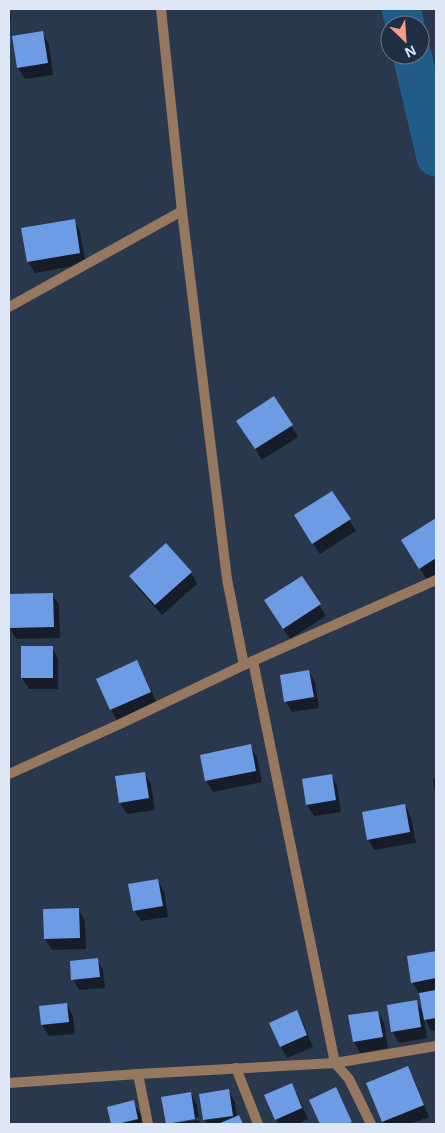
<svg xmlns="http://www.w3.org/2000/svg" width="445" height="1133" font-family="Arial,sans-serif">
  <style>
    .shadow { fill: #0007 }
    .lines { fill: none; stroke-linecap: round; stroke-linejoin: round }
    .river { stroke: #215b88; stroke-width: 39 }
    .building { fill: #6d9ce4 }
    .minor { stroke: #96785e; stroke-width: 10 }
  </style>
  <rect width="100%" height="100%" fill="#2a384e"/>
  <g class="shadow">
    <path d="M9,9h1l1,12h-2z"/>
    <path d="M42,32l7,12 4,31 -28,4 -7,-11z"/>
    <path d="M74,220l6,12 6,32 -51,9 -7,-11 -6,-33z"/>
    <path d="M274,398l24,39 -36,23 -17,-28z"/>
    <path d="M332,492l24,39 -36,23 -18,-27z"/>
    <path d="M436,519v55l-9,6 -24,-39z"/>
    <path d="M191,572l6,12 -35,31 -25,-28 -7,-11z"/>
    <path d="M302,577l24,39 -36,23 -18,-27z"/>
    <path d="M52,594l7,11 1,33 -44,1 -6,-11 -1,-33z"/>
    <path d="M52,647l6,12v30h-29l-7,-11z"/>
    <path d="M137,662l6,11 14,30 -40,18 -6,-12z"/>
    <path d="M309,671l6,11 4,26 -27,4 -7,-11z"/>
    <path d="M250,746l7,11 5,25 -49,10 -7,-11 -5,-25z"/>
    <path d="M144,773l7,11 4,26 -28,4 -7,-11z"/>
    <path d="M331,775l6,11 4,26 -27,4 -7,-11 -4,-25z"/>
    <path d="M436,778v20l-3,-19z"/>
    <path d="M405,805l6,12 5,26 -42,7 -6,-11z"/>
    <path d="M158,880l6,12 4,25 -27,4 -7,-11z"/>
    <path d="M79,910l6,11 1,28 -34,1 -7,-11z"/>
    <path d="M436,952v78l-5,1 -7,-14 3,21 -28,5 -7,-12 24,-29 8,13 -3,-22h-2l-7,-11z"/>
    <path d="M97,959l6,11 2,18 -26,2 -6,-11z"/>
    <path d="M67,1005l6,11 2,18 -26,2 -7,-11z"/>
    <path d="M296,1012l7,11 10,24 -26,11 -6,-11 -10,-24z"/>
    <path d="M378,1012l6,11 4,25 -28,5 -6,-11z"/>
    <path d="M407,1068l7,11 15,38 -19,7h-26l-1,-2z"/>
    <path d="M291,1084l7,12 10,23 -8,4 1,1h-22l-3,-5z"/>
    <path d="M228,1090l7,12 2,15h1l5,7h-36l-2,-4 -4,-25z"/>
    <path d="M191,1094l6,11 2,12 -30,5v2h-2v-1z"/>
    <path d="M342,1100l11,24h-31l-11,-23z"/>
    <path d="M133,1102l7,11 3,11h-31l-4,-16z"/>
    <path d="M199,1120l1,4h-30z"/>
  </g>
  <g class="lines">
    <g class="river">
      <path d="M401,9l4,16"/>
      <path d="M412,55l24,102"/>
    </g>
  </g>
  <g class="building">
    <path d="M43,31l5,32 -31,5 -5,-32z"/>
    <path d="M75,219l5,34 -53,9 -6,-34z"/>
    <path d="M274,396l19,29 -38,24 -19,-28z"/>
    <path d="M332,491l19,28 -39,25 -18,-29z"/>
    <path d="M436,518v40l-17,11 -18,-29z"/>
    <path d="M166,543l26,29 -37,33 -26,-29z"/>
    <path d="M302,576l19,28 -38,25 -19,-29z"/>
    <path d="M53,593l1,34 -45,1v-34z"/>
    <rect x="21" y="646" width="32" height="32"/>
    <path d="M137,660l14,32 -41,18 -14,-31z"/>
    <path d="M309,670l5,27 -30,5 -4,-27z"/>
    <path d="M251,744l5,27 -51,10 -5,-26z"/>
    <path d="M145,772l4,26 -30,5 -4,-27z"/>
    <path d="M332,774l4,26 -30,5 -4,-26z"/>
    <path d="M405,804l5,28 -43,8 -5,-28z"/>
    <path d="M158,879l5,27 -30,5 -5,-27z"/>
    <path d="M79,908l1,30 -36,1 -1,-30z"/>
    <path d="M436,951v27l-25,5 -4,-27z"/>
    <path d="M98,958l2,19 -29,3 -1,-19z"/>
    <path d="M436,990v28l-12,2 -5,-27z"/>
    <path d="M417,1000l4,27 -30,5 -4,-27z"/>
    <path d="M67,1003l2,19 -28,3 -2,-19z"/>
    <path d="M297,1010l10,25 -27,12 -11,-24z"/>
    <path d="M378,1011l5,26 -30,5 -5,-27z"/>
    <path d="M408,1066l16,39 -42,17 -16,-39z"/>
    <path d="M292,1083l10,25 -27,12 -11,-25z"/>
    <path d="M336,1087l16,35 -4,2h-28l-11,-24z"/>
    <path d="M229,1089l4,27 -30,4 -4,-26z"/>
    <path d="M191,1092l4,27 -29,5 -5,-27z"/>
    <path d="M134,1100l4,19 -21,5h-6l-4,-17z"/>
    <path d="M239,1115l4,9h-25z"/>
  </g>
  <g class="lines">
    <g class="minor">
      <path d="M161,9l21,202 45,368 17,86"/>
      <path d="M9,307l173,-96"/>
      <path d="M253,661l82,402 14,16 22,45"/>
      <path d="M9,774l111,-50 124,-59 192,-85"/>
      <path d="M236,1068l22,56"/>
      <path d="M138,1074l10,50"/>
      <path d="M9,1083l129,-9 197,-11 101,-17"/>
    </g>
  </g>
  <rect width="445" height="1133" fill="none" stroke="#dee7f5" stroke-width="20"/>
  <g transform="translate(405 40) rotate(155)"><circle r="24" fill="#202e43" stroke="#6c788a"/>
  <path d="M0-4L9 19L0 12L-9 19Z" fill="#f49e89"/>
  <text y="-8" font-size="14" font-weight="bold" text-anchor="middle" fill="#dee7f5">N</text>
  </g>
</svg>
